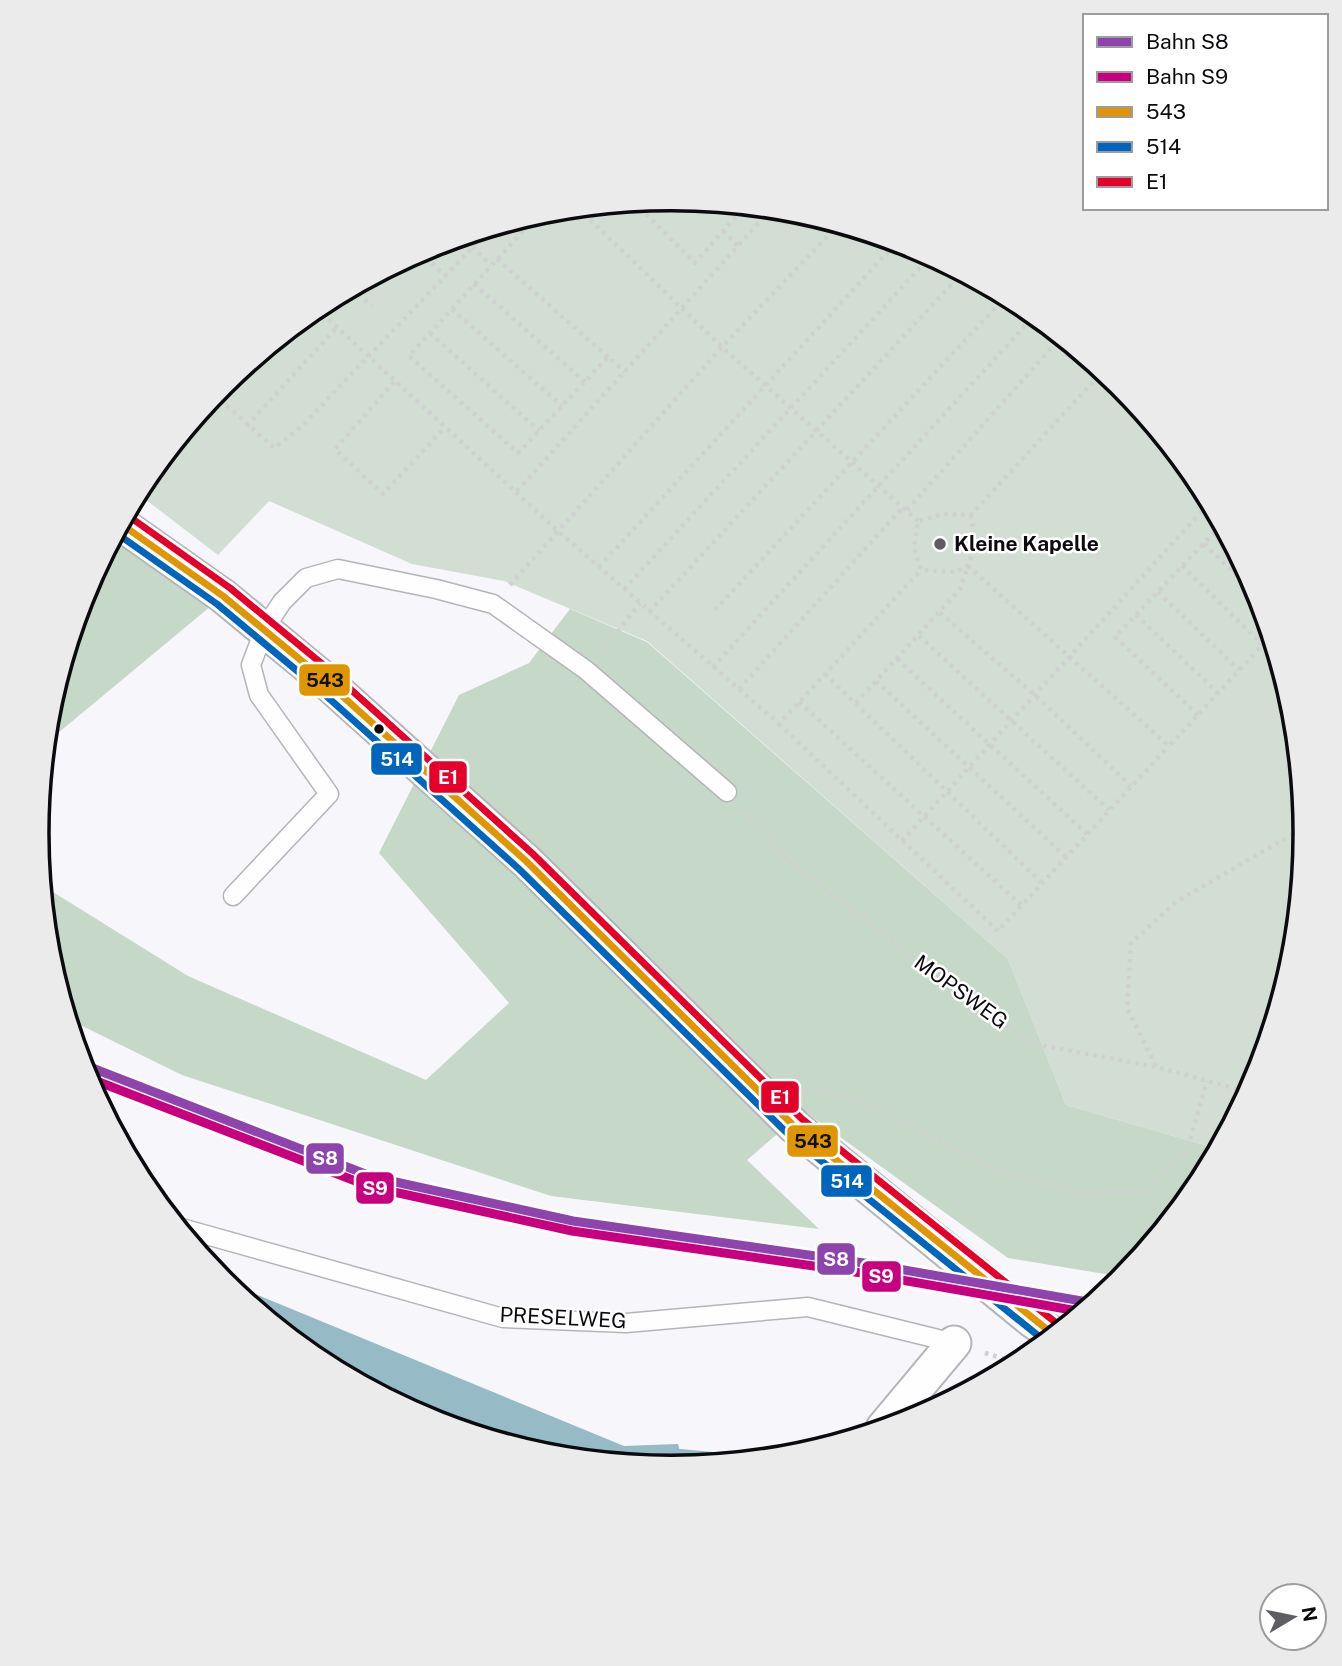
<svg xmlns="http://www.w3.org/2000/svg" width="1342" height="1666" font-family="'Public Sans',sans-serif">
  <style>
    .green { fill: #d2ded4 }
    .forest { fill: #c6d8c8 }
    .water { fill: #96bac6 }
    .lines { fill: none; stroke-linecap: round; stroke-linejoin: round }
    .stream { stroke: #96bac6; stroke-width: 10 }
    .service-casing { stroke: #b5b5b9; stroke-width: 21 }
    .minor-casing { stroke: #b5b5b9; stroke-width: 37 }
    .path { stroke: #d0d0d1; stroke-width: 4.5; stroke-dasharray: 3.5 5; stroke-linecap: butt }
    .service { stroke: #fefefe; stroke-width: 18 }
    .minor { stroke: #fefefe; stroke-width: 33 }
    .bus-1-casing { stroke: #fff; stroke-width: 12 }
    .bus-2-casing { stroke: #fff; stroke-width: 12 }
    .bus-3-casing { stroke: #fff; stroke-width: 12 }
    .bus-1 { stroke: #df9602; stroke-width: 7 }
    .bus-2 { stroke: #0065bd; stroke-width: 7 }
    .bus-3 { stroke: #e4002b; stroke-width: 7 }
    .rail-1-casing { stroke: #fff; stroke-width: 14 }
    .rail-2-casing { stroke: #fff; stroke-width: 14 }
    .rail-1 { stroke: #8e44ad; stroke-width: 9 }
    .rail-2 { stroke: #c7007f; stroke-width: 9 }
    .poi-dot { fill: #5d5d62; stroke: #fff; stroke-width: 2.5 }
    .bus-dot { fill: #0b0b0f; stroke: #fff; stroke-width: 2.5 }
    .labels { text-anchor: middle; stroke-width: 5; stroke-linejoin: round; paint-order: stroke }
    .poi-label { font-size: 21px; font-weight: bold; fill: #0b0b0f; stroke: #fff; text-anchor: start }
    .street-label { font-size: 21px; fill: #0b0b0f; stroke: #fff }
    .rim { fill: none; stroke: #0b0b0f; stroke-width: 3.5 }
    .line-badge { stroke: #fff; stroke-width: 2.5 }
    .badge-label { font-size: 19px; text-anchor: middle; font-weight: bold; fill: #fff }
    .pale-badge-label { font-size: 19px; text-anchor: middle; font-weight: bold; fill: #111 }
  </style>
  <rect width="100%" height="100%" fill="#f6f6fb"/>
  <path class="green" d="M671,199l124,12 119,36 110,59 96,79 79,96 58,110 36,119 12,123 -12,124 -36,119 -39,73 -152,-44 -58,-146 -361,-318 -143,-60 -92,-17 -143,-63 -51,54 -81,-62 7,-13 79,-96 96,-79 110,-58 119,-36z"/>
  <g class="forest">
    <path d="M121,524l102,72 -177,147 3,-34 36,-119z"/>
    <path d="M570,609l77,33 361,317 58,146 152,44 -20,37 -75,91 -115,-19 -204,-147 -57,49 72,69 -268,-33 -369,-121 -114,-56 -19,-63 -10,-102 14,38 135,84 238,104 83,-77 -130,-150 80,-158 70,-32z"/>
  </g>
  <path class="water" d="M221,1280l403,166 54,-2 6,22 -137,-11 -119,-36 -110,-59z"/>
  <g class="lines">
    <path class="stream" d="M644,1465l36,-11 65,6"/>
    <defs>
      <g id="service">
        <path d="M233,896l96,-102 -70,-99 -8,-30 14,-37 17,-26 24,-24 32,-9 98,20 57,15 93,66 141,122"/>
        <path d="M178,1227l325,91 123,5 182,-16 146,36"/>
      </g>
      <g id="minor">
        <path d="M121,524l102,72 97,80 206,185 269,266 238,194 21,14"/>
        <path d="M883,1428l71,-85"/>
      </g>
    </defs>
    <use href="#service" class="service-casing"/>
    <use href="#minor" class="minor-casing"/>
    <g class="path">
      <path d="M634,202l61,61 50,-57"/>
      <path d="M578,208l144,139 196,174"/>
      <path d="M523,231l-114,125 109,97 90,-96 17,15"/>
      <path d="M723,231l15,15"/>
      <path d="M472,247l19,18"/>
      <path d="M419,252l27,24"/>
      <path d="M497,259l111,98"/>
      <path d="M383,271l10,8"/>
      <path d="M474,284l111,98"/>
      <path d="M352,288l20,18"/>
      <path d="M316,308l242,223 221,193 142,-154"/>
      <path d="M452,309l110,97"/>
      <path d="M430,333l109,98"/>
      <path d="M239,371l7,6"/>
      <path d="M394,382l-59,67 48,45 62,-67"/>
      <path d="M214,394l60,54 27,-21 190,-199"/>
      <path d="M223,402l65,-71"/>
      <path d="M247,426l89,-98"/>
      <path d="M517,491l254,-282"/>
      <path d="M907,510l154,-173"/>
      <path d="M971,515l4,27 -6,23 -13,7 -35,-2 -7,-22 4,-27 25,-7 28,1 132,-144"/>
      <path d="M1204,544l55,52"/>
      <path d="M968,566l201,180 102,-110"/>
      <path d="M1182,566l81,79"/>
      <path d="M599,567l298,-325"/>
      <path d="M510,585l212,-238 117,-123"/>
      <path d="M624,589l307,-333"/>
      <path d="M1158,592l81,78"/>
      <path d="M715,610l291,-314"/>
      <path d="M649,612l313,-339"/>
      <path d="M940,613l96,83 95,90"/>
      <path d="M1136,615l82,78"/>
      <path d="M919,636l190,174"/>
      <path d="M602,652l38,-49"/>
      <path d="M897,659l190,175"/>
      <path d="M713,667l322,-352"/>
      <path d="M825,674l217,209"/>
      <path d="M876,681l190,176"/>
      <path d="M739,689l164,-182"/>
      <path d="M799,702l222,203"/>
      <path d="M856,703l104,-114 8,-23"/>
      <path d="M1198,715l-83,-78 107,-113"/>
      <path d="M779,724l219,207 171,-185"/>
      <path d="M744,811l45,50 153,118 92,65 123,23 91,25"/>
      <path d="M902,841l308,-339"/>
      <path d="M1156,1066l-29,-58 4,-65 45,-41 129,-75"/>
      <path d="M805,1092l12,-3 78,27 90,49 95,30 66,-3 40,-39 21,-72"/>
      <path d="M985,1353l33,10"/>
    </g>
    <use href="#service" class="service"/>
    <use href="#minor" class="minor"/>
    <defs>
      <path id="bus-1" d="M121,524l102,72 97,80 206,185 269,266 259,208"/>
      <path id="bus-2" d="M116,533l101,71 96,80 206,185 269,265 258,208"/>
      <path id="bus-3" d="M127,515l103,73 97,80 206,186 269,265 258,207"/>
    </defs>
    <use href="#bus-1" class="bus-1-casing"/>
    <use href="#bus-2" class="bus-2-casing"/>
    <use href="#bus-3" class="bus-3-casing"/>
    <use href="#bus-1" class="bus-1"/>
    <use href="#bus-2" class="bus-2"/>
    <use href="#bus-3" class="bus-3"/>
    <defs>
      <path id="rail-1" d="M82,1064l291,113 200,44 291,42 229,40"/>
      <path id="rail-2" d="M86,1077l285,110 201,44 290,42 221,39"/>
    </defs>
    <use href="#rail-1" class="rail-1-casing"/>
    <use href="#rail-2" class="rail-2-casing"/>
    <use href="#rail-1" class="rail-1"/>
    <use href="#rail-2" class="rail-2"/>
  </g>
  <circle class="poi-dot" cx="940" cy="544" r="7"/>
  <circle class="bus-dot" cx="379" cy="729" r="6"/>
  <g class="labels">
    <g class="poi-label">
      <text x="954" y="551">Kleine Kapelle</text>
    </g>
    <g class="street-label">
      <text transform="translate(961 992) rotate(36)" y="7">MOPSWEG</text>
      <text transform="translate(563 1318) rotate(3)" y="7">PRESELWEG</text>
    </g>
  </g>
  <path d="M0 0H1342V1666H0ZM49 833a622 622 0 1 1 1244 0a622 622 0 1 1-1244 0Z" fill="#ebebec" fill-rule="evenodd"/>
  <path class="rim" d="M49 833a622 622 0 1 1 1244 0a622 622 0 1 1-1244 0Z"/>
  <g class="line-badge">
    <rect x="298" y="663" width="53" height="34" rx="7" fill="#df9602"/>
    <rect x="370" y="742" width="53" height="34" rx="7" fill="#0065bd"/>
    <rect x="428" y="760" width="40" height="34" rx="7" fill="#e4002b"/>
    <rect x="760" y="1080" width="40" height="34" rx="7" fill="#e4002b"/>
    <rect x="786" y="1124" width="53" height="34" rx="7" fill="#df9602"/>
    <rect x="305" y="1142" width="40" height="33" rx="7" fill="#8e44ad"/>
    <rect x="820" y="1164" width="53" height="34" rx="7" fill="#0065bd"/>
    <rect x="355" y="1171" width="40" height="34" rx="7" fill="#c7007f"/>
    <rect x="816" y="1242" width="40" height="34" rx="7" fill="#8e44ad"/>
    <rect x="861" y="1260" width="41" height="33" rx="7" fill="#c7007f"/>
  </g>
  <g class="badge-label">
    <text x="397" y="766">514</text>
    <text x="448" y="784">E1</text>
    <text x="780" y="1104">E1</text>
    <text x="325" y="1165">S8</text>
    <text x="847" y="1188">514</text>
    <text x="375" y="1195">S9</text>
    <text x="836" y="1266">S8</text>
    <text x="881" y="1283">S9</text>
  </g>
  <g class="pale-badge-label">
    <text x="325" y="687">543</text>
    <text x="813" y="1148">543</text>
  </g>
  <rect x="1083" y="14" width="245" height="196" fill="#ffffff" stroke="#9d9d9f" stroke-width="2"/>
  <rect x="1097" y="37" width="35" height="10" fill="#8e44ad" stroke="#9d9d9f" stroke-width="2"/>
  <text x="1146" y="49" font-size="21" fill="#0b0b0f">Bahn S8</text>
  <rect x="1097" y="72" width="35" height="10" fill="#c7007f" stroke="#9d9d9f" stroke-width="2"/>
  <text x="1146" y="84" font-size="21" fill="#0b0b0f">Bahn S9</text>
  <rect x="1097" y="107" width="35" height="10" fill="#df9602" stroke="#9d9d9f" stroke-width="2"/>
  <text x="1146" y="119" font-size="21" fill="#0b0b0f">543</text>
  <rect x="1097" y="142" width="35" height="10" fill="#0065bd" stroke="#9d9d9f" stroke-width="2"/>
  <text x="1146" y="154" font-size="21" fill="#0b0b0f">514</text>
  <rect x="1097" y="177" width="35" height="10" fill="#e4002b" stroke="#9d9d9f" stroke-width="2"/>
  <text x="1146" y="189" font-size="21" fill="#0b0b0f">E1</text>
  <g transform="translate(1293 1617) rotate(80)"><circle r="33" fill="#ffffff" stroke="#9d9d9f" stroke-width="2"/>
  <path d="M0-5L12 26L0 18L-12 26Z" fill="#5d5d62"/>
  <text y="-10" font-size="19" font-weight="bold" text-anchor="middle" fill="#0b0b0f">N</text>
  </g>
</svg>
